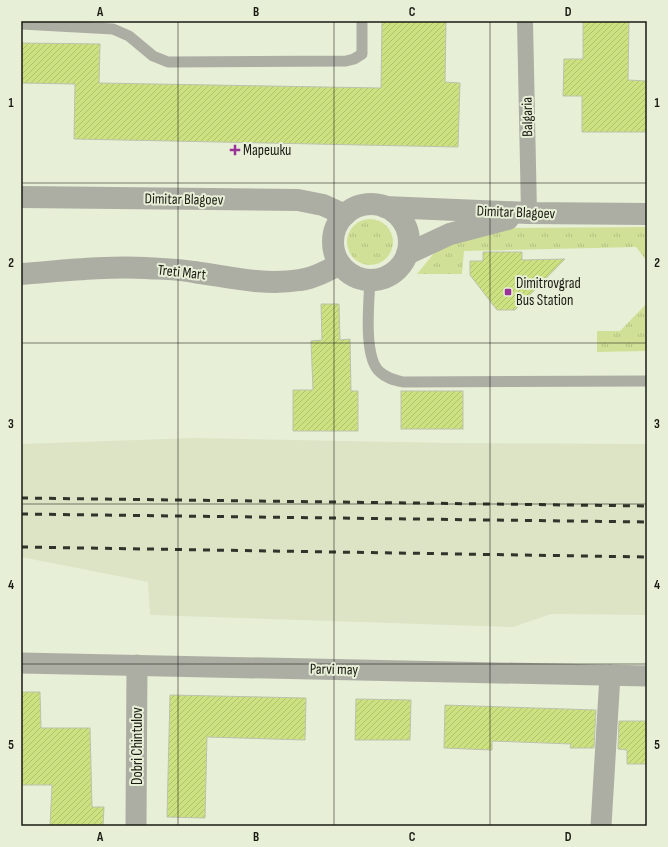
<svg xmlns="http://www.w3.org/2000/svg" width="668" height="847" font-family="'Sofia Sans Condensed',sans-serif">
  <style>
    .built { fill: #dce4c5 }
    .grass { fill: url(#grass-tufts) }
    .building { fill: url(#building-hatch); stroke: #bcc2ac }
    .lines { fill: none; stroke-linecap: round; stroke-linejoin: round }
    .service { stroke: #acaea4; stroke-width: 11 }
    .pedestrian { stroke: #acaea4; stroke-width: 16 }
    .minor { stroke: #acaea4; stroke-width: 21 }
    .tertiary { stroke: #acaea4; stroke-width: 22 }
    .rail { stroke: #31342a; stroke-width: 3; stroke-dasharray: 7 7; stroke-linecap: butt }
    .grid { fill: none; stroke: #191b13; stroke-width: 1; stroke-opacity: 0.55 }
    .poi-dot { fill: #9a3397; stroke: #e8efd7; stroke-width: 1.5 }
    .labels { text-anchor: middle; stroke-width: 4; stroke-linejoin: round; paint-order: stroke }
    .street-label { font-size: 15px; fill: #191b13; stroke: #e8efd7 }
    .poi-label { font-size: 15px; fill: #191b13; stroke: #e8efd7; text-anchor: start }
    .neatline { fill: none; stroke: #191b13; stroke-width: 1.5 }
    .grid-label { font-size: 13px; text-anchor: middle; font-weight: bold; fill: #191b13 }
  </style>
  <defs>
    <pattern id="grass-tufts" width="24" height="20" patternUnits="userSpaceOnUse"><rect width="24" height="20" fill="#d0e197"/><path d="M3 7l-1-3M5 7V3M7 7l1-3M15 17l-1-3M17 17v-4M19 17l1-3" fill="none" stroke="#b2c081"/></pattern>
    <pattern id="building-hatch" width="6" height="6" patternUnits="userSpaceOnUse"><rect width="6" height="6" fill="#cce280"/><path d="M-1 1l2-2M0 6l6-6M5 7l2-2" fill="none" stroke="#afc16e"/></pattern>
  </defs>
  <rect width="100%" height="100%" fill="#e8efd7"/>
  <path class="built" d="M195,438l256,5 196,1v171l-96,-1 -38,13 -363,-12 -2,-33 -127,-25v-113z"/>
  <g class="grass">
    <circle cx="370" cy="242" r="23"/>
    <path d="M647,227v34l-11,-14 -172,4 -2,23h-45l17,-21 10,-8 65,-17z"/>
    <path d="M647,303v48l-50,1v-21h23z"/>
  </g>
  <g class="building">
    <path d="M382,21h64l-1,61 15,1 -2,64 -384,-8 1,-55 -54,-1v-40l79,1 -1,39 282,5z"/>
    <path d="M583,21h46l-1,59 19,1v51h-65v-36h-19l1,-37h19z"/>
    <path d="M483,252h39v8l43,-1 -50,51h-18l-27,-35v-14h13z"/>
    <path d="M321,304h18l1,36 10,-1 1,52h7v40h-65v-41h20l-2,-49 11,-1z"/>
    <rect x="401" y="391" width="62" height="38"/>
    <path d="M21,692h19l1,36h49l2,79h12l-1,19h-53l2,-41h-31z"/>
    <path d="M170,695l136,3 -1,42 -98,-3 -2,81 -38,-1z"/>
    <path d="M356,699l55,1 -1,40h-55z"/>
    <path d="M445,705l151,5 -2,38h-24l1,-4 -79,-3v9l-48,-2z"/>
    <path d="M619,721h28v43h-20v-14l-9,-1z"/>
  </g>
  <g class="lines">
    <g class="service">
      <path d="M21,24l92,5 16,7 24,20 15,6 178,-1 8,-2 8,-5v-33"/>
      <path d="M370,280c-1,22 -7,78 10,92 6,6 14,8 23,10l244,-1"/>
    </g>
    <path class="pedestrian" d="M525,21l4,192"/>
    <g class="minor">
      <path d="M21,663l626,13"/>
      <path d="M136,826l1,-161"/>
      <path d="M601,826l9,-151"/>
    </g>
    <g class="tertiary">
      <path d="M21,197l277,3 25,5 22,10"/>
      <circle cx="371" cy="242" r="38"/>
      <path d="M385,207l144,6 118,1"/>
      <path d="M407,254l43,-20 58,-15"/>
      <path d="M21,274c41,-3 83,-8 125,-6 16,1 32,1 48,4 36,5 70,14 106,8 14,-2 27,-9 40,-16"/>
    </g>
    <g class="rail">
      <path d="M21,498l626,8"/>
      <path d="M21,514l626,8"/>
      <path d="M21,547l626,10"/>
    </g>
  </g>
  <path class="grid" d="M178,21v805M334,21v805M490,21v805M21,183h626M21,343h626M21,504h626M21,664h626"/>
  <g class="poi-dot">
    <path d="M233 144h4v4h4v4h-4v4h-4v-4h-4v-4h4z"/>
    <rect x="504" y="288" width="8" height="8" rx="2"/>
  </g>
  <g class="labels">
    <g class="street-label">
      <text transform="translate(527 117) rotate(-91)" y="5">Balgaria</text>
      <text transform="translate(184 199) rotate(1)" y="5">Dimitar Blagoev</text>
      <text transform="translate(516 212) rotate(2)" y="5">Dimitar Blagoev</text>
      <text transform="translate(182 272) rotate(6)" y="5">Treti Mart</text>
      <text transform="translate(334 669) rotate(1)" y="5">Parvi may</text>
      <text transform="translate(137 746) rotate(-90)" y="5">Dobri Chintulov</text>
    </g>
    <g class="poi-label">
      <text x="243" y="155">Марешки</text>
      <text x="516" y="288">Dimitrovgrad<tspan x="516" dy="17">Bus Station</tspan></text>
    </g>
  </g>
  <rect width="668" height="847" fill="none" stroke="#e8efd7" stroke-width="44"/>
  <rect x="22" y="22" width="624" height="803" class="neatline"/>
  <g class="grid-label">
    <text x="100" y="16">A</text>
    <text x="256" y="16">B</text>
    <text x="412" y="16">C</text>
    <text x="568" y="16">D</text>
    <text x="11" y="107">1</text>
    <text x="657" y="107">1</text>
    <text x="11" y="267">2</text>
    <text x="657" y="267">2</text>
    <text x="11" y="428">3</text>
    <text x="657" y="428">3</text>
    <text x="11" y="589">4</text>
    <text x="657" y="589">4</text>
    <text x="11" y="749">5</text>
    <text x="657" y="749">5</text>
    <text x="100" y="841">A</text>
    <text x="256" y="841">B</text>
    <text x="412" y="841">C</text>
    <text x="568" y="841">D</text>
  </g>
</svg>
